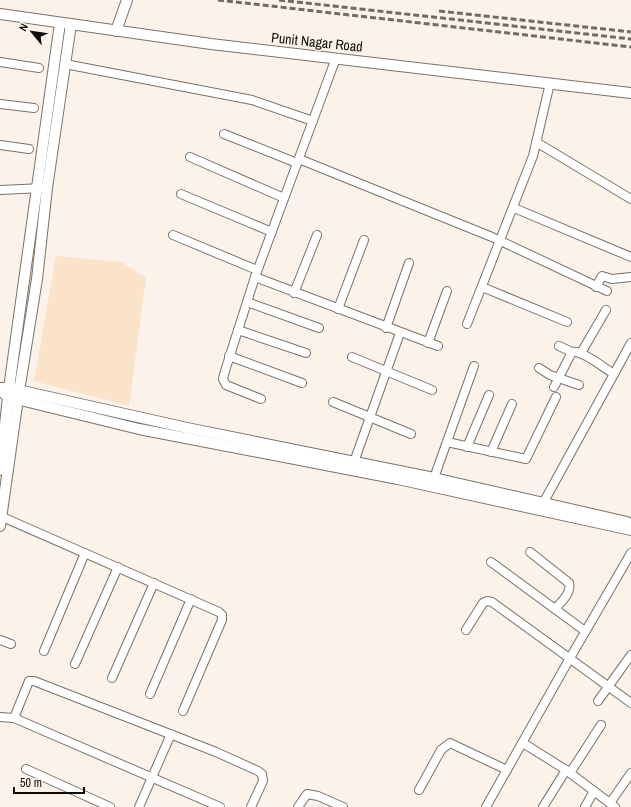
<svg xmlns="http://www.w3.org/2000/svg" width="631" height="807" font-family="'Archivo Narrow',sans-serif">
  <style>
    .green { fill: #fae3c9 }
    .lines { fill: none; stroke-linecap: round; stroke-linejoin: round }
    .minor-casing { stroke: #7a726a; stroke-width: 10 }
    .tertiary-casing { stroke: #7a726a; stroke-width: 12 }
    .minor { stroke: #fff; stroke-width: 8 }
    .tertiary { stroke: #fff; stroke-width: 10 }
    .rail { stroke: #6e6a64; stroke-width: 3; stroke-dasharray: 6 3; stroke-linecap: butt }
    .labels { text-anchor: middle; stroke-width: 3; stroke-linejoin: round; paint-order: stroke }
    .street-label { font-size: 14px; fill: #0e0c09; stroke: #fbf3ea }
  </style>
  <rect width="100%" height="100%" fill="#fbf3ea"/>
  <path class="green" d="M56,256l65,6 25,16 -17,128 -95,-25z"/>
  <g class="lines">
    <defs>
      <g id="minor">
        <path d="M0,62l39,6"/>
        <path d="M65,64l187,36 61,21"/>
        <path d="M0,104l34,4"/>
        <path d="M224,134l73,29"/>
        <path d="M536,142l95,57"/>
        <path d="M0,145l29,4"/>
        <path d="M190,157l94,41"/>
        <path d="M299,159l193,78 115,54"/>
        <path d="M0,190l43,-2"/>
        <path d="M181,194l91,38"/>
        <path d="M514,208l117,49"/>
        <path d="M173,235l84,35"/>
        <path d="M255,277l183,69"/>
        <path d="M482,287l85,35"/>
        <path d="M596,287l6,-11 10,3 19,-2"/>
        <path d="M294,293l23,-58"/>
        <path d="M247,302l72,26"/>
        <path d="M338,309l26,-69"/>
        <path d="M467,324l66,-168 17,-73"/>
        <path d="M386,328l23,-65"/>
        <path d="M238,330l68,23"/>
        <path d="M428,343l19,-52"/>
        <path d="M559,346l13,6"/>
        <path d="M581,353l25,-43"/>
        <path d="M229,356l73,27"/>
        <path d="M352,357l80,33"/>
        <path d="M539,368l11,7 29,10"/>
        <path d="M554,387l18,-35c10,-2 32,16 42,22"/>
        <path d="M261,399l-35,-14 -3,-6 2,-8 30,-94 81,-219"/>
        <path d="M333,402l78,32"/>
        <path d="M447,442l79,17 30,-62"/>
        <path d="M467,447l22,-52"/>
        <path d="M491,452l21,-48"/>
        <path d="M354,462l46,-129"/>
        <path d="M434,478l40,-112"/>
        <path d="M541,507l90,-164"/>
        <path d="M0,516l219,96 3,3v5l-39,91"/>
        <path d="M530,552l39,31c3,10 -8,19 -14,26"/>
        <path d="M491,562l94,69"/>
        <path d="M466,630l17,-27 4,-2 5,1 139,101"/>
        <path d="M0,640l11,4"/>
        <path d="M44,651l41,-98"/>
        <path d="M75,664l43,-97"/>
        <path d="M112,678l42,-95"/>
        <path d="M150,694l41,-95"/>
        <path d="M598,701l33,-46"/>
        <path d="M0,717l14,1 206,89"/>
        <path d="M14,718l15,-37h5l182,71 42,19 4,3 1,7 -12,26"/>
        <path d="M523,743l43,27 49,37"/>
        <path d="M26,769l84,38"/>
        <path d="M570,773l31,-48"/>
        <path d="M419,790l22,-40 9,-7 57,27"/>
        <path d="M610,803l21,-30"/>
        <path d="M139,807l32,-73"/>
        <path d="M298,807l9,-13 11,2 25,11"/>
        <path d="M486,807l84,-149 61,-105"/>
        <path d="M543,807l23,-37"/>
        <path d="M585,807l9,-16"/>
      </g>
      <g id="tertiary">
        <path d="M0,14l211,30 420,49"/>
        <path d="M116,31l11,-31"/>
        <path d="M0,388h9l178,40 247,50 193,44"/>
        <path d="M0,390l8,7 131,32 259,50 233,51"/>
        <path d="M0,470l9,-82 51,-365"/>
        <path d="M0,526l19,-135 18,-112 10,-91 24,-164"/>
      </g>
    </defs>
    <use href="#minor" class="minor-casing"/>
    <use href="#tertiary" class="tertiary-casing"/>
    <use href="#minor" class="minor"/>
    <use href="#tertiary" class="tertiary"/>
    <g class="rail">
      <path d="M218,0l413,47"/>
      <path d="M279,0l352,39"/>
      <path d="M439,11l192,21"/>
    </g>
  </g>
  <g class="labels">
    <g class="street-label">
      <text transform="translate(317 42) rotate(6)" y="5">Punit Nagar Road</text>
    </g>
  </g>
  <g transform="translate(32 32) rotate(299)" stroke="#fbf3ea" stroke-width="3" paint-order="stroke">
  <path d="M0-3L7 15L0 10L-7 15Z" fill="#0e0c09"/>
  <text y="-6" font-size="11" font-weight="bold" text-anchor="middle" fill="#0e0c09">N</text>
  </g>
  <path d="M14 787v6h70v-6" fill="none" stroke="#0e0c09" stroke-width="2"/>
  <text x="20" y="787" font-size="12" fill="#0e0c09" stroke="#fbf3ea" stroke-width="3" paint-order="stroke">50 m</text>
</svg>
